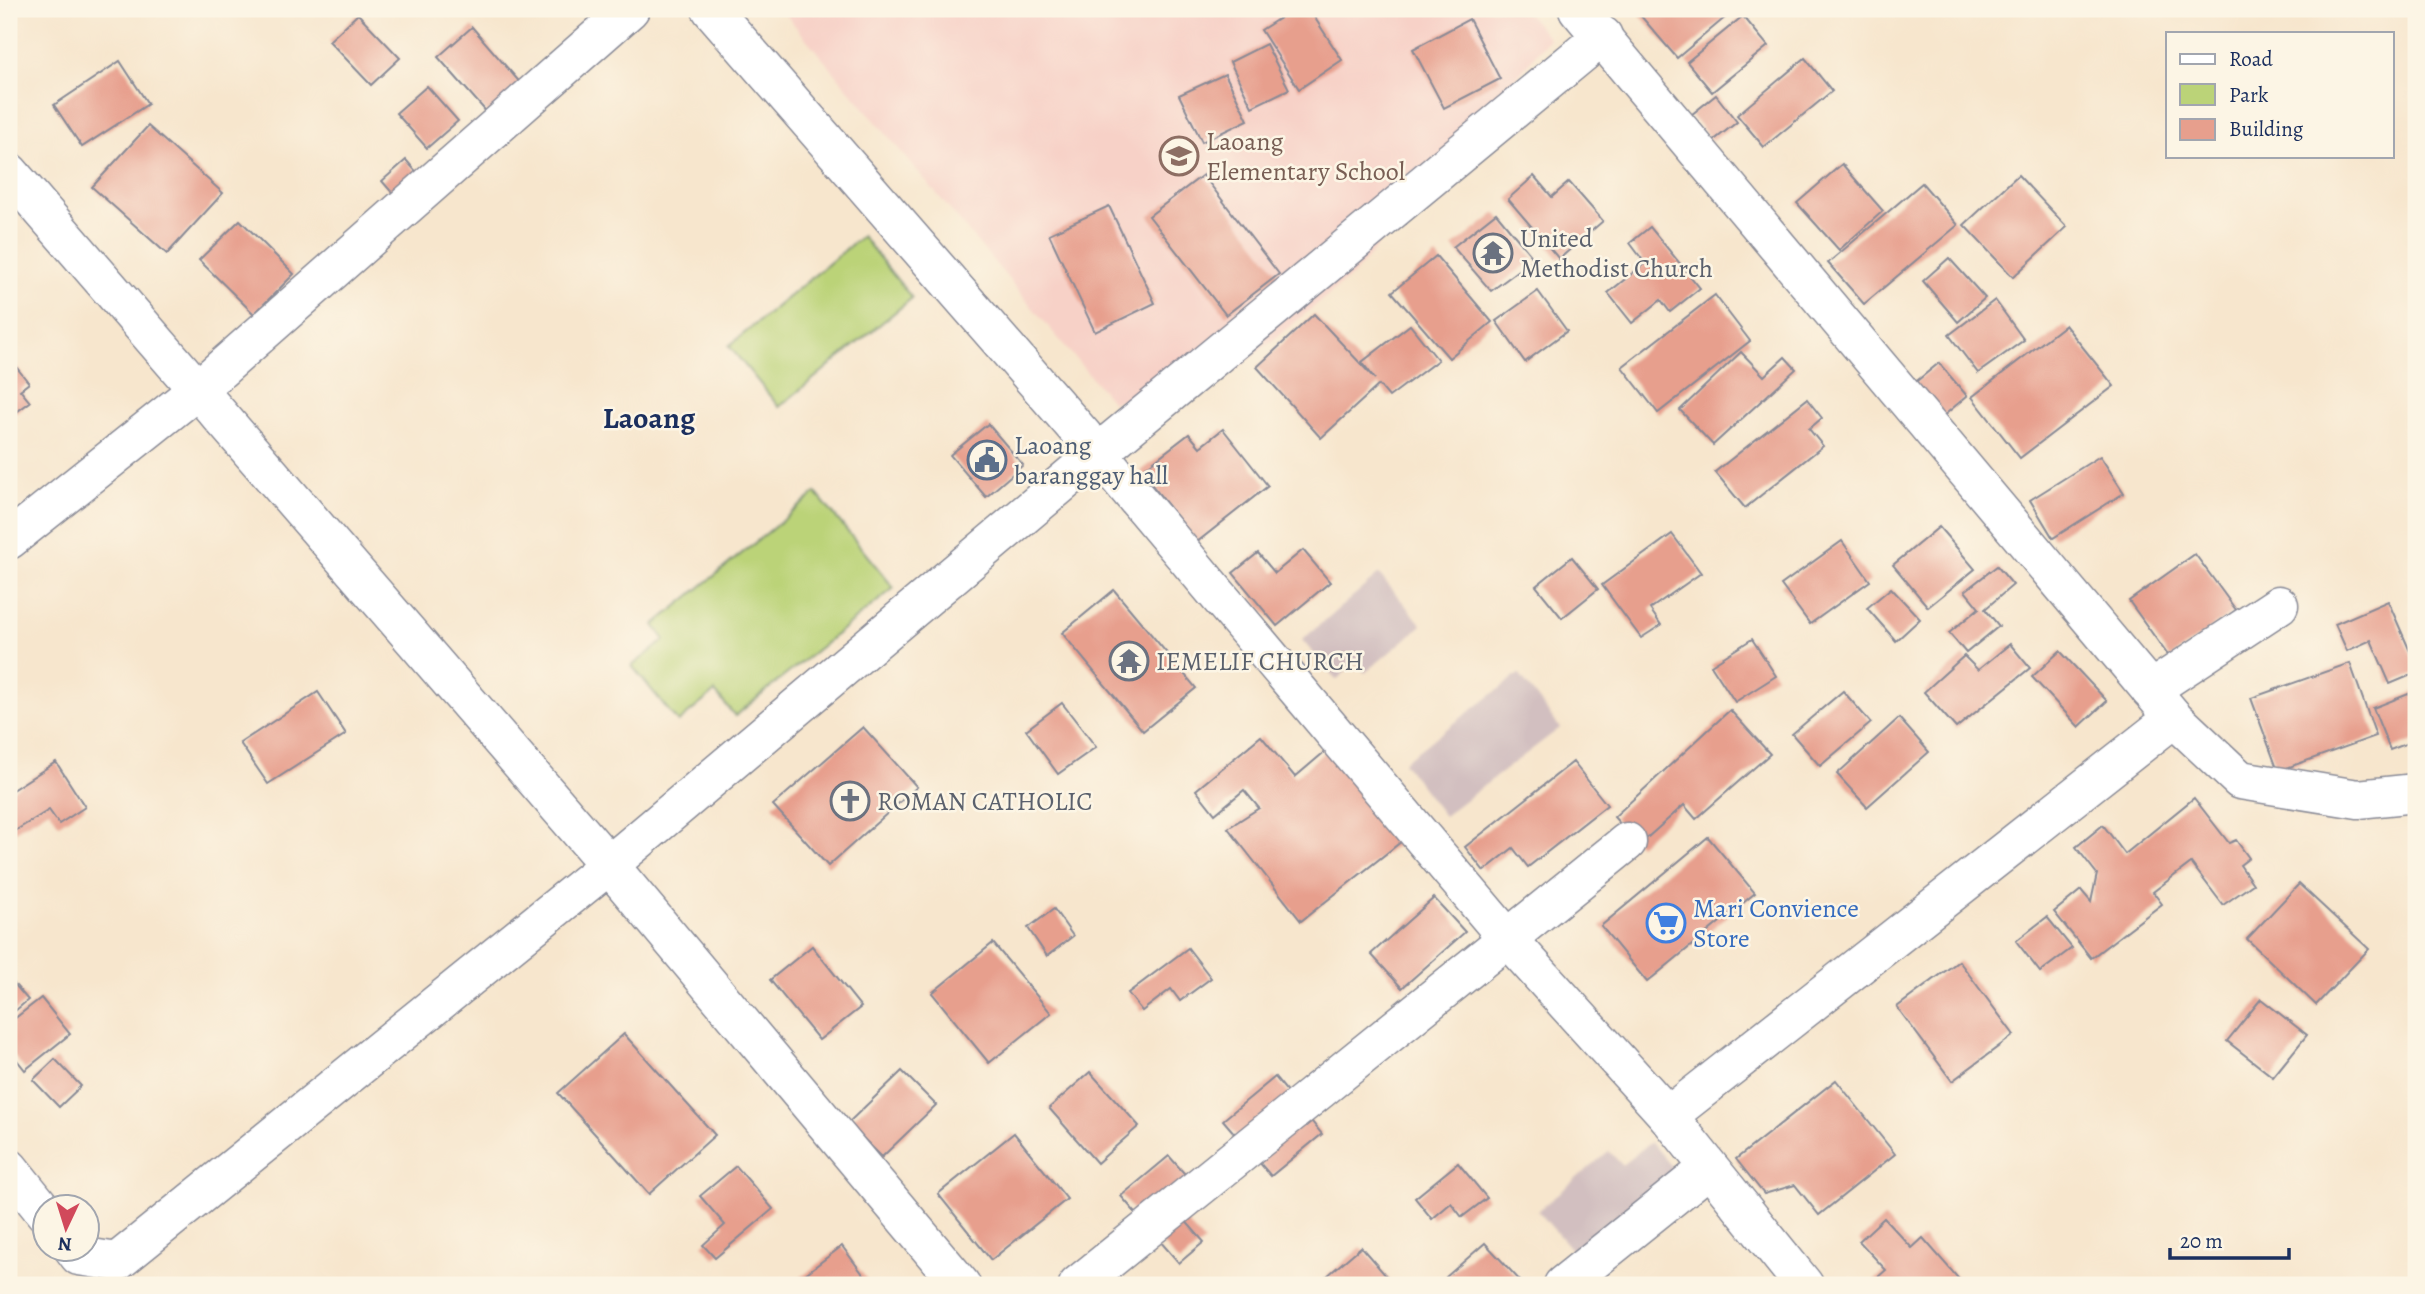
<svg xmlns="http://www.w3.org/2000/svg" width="2425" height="1294" font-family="Alegreya,serif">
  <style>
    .built { fill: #f7d1c7 }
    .industrial { fill: #d2bfc0 }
    .green { fill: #bbd378; stroke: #6b816b; stroke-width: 2 }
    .building { fill: #e79f8d }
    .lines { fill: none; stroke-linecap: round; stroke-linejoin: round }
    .minor-casing { stroke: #898a96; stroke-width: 41 }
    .minor { stroke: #fff; stroke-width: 38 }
    .labels { text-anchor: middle; stroke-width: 5; stroke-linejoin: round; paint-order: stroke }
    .education-label { font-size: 26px; fill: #785e54; stroke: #fcf5e5; text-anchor: start }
    .worship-label { font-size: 26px; fill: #5b616d; stroke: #fcf5e5; text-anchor: start }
    .service-label { font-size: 26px; fill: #4e5e75; stroke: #fcf5e5; text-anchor: start }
    .shop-label { font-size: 26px; fill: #366cbe; stroke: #fcf5e5; text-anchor: start }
    .quarter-label { font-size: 30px; font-weight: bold; fill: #1b2f5e; stroke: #fcf5e5 }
  </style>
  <rect width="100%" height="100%" fill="#fcf5e5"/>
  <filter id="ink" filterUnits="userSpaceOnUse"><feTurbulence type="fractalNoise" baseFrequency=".0143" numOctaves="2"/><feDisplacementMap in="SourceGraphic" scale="14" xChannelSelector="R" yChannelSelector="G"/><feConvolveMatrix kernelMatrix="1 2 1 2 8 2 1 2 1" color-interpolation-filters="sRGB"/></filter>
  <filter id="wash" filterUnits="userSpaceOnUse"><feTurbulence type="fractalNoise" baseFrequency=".00686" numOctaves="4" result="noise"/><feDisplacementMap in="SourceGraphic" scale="28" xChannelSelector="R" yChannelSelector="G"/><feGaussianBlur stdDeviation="1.57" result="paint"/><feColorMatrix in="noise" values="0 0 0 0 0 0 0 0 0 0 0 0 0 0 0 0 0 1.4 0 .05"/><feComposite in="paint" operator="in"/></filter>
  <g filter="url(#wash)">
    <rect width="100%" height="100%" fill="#f7e6cd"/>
    <path class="built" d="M781,9h743l25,29 -195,236 -123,100 -119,28z"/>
    <g class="industrial">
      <path d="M1379,574l43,51 -57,48 -9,-10 -20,17 -34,-40z"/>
      <path d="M1519,674l41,54 -116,88 -41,-54z"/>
      <path d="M1651,1142l23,27 -99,85 -37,-43 71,-60 13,14z"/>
    </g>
    <g class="green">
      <path d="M862,236l50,62 -133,109 -50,-61z"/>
      <path d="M816,493l78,95 -159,128 -20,-24 -37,30 -46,-56 33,-26 -11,-15z"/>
    </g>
    <g id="blocks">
      <g class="building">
        <path d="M1294,9h15l33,51 -43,29 -38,-59z"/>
        <path d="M1647,9h74l6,7 -50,42 -37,-43z"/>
        <path d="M358,14l42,44 -29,27 -42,-44z"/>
        <path d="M1743,16l25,30 -56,46 -25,-30z"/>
        <path d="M1469,19l31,60 -56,29 -31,-59z"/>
        <path d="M472,27l51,59 -33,30 -52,-59z"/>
        <path d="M1266,44l23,45 -37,18 -22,-45z"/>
        <path d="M1805,58l27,33 -68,56 -27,-32z"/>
        <path d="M120,61l28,43 -66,43 -28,-42z"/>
        <path d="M1225,74l23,46 -46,22 -23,-47z"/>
        <path d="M427,86l31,35 -31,27 -31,-35z"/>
        <path d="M1716,95l21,27 -24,19 -22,-26z"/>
        <path d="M148,126l75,67 -56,61 -75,-67z"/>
        <path d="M406,160l20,23 -24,21 -20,-23z"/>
        <path d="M1842,164l41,47 -44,39 -42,-47z"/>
        <path d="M1203,175l76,99 -53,41 -77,-99z"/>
        <path d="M2018,175l49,52 -54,50 -49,-52z"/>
        <path d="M1534,176l18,21 17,-15 34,39 -44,38 -51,-60z"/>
        <path d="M1922,183l36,42 -94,79 -36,-41z"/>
        <path d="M1109,206l46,97 -60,29 -46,-98z"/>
        <path d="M1496,213l38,46 -43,32 -38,-44z"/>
        <path d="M240,220l54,54 -40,40 -55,-54z"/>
        <path d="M1650,227l50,61 -30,24 -9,-12 -29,23 -24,-30 37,-30 -15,-20z"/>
        <path d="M1436,256l56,66 -43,36 -57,-66z"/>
        <path d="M1949,258l36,40 -27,24 -35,-41z"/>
        <path d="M1538,291l29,40 -42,31 -29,-41z"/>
        <path d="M1715,295l35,46 -92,72 -36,-46z"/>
        <path d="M1995,300l29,40 -46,33 -29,-38z"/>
        <path d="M1314,314l61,65 -13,-17 48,-37 28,35 -49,37 -10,-12 -58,53 -64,-71z"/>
        <path d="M2065,325l49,61 -94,72 -48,-61z"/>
        <path d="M1741,352l23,24 21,-19 11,12 -83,76 -33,-35z"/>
        <path d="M9,358l20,25 -9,7 10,12 -19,14 -2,-3z"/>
        <path d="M1939,363l28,33 -32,27 -28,-34z"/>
        <path d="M1807,399l15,19 -13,11 14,17 -78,62 -30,-36z"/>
        <path d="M988,424l35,41 -37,32 -36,-42z"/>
        <path d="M1223,429l45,57 -71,56 -56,-71 48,-37 11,13z"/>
        <path d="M2100,456l24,37 -71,45 -23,-38z"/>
        <path d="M1939,527l36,42 -47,38 -35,-42z"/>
        <path d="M1672,534l29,39 -51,36 11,16 -20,13 -39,-53z"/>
        <path d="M1842,541l28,40 -60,43 -29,-39z"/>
        <path d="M1303,550l27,32 -53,44 -44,-53 25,-20 17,20z"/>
        <path d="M2195,554l41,56 -66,48 -41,-57z"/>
        <path d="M1572,557l26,32 -36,29 -26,-32z"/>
        <path d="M1997,566l16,19 -28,24 14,17 -33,27 -17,-20 30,-25 -14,-17z"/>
        <path d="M1891,588l29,31 -24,22 -29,-33z"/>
        <path d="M1114,590l82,98 -53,43 -81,-98z"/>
        <path d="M2388,601l28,64v8l-26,11 -19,-44 -24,11 -12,-27z"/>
        <path d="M1752,639l24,37 -41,26 -24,-37z"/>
        <path d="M2010,644l20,24 -74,60 -32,-36 40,-36 14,14z"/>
        <path d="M2060,651l47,50 -28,26 -47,-50z"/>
        <path d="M2350,663l26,73 -98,35 -27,-73z"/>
        <path d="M1843,691l28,32 -51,43 -28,-32z"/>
        <path d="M2416,691v49l-26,10 -17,-42z"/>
        <path d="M318,692l28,42 -78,50 -28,-41z"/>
        <path d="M1062,703l34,44 -38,27 -32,-44z"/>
        <path d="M1730,710l40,44 -74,65 -12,-14 -45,40 -25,-28z"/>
        <path d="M1899,718l30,34 -62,55 -30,-33z"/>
        <path d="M863,727l54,60 -89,79 -55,-61z"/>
        <path d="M1261,736l34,41 33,-28 74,92 -101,80 -73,-93 31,-20 -15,-18 -29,24 -19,-24z"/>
        <path d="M56,762l29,45 -26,17 -10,-14 -36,22 -4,-6v-34z"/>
        <path d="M1573,762l34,43 -79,62 -15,-19 -29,23 -19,-24z"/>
        <path d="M2194,798l35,45 7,-3 13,18 -9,7 13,19 -30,21 -32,-42 -38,29 9,12 -71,54 -37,-46 27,-22 10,12 6,-28 -21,-27 27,-22 22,29z"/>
        <path d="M1708,837l47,56 -108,89 -46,-56z"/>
        <path d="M2299,884l70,65 -53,56 -69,-66z"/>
        <path d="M1434,898l31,34 -63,56 -31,-34z"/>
        <path d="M1054,909l19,27 -26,20 -19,-28z"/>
        <path d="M2047,917l25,31 -32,24 -24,-31z"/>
        <path d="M993,943l58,70 -62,50 -57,-70z"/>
        <path d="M812,946l49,61 -42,33 -49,-60z"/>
        <path d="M1188,948l23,30 -31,23 -9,-12 -29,22 -14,-18z"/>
        <path d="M1959,961l55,74 -62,46 -55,-74z"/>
        <path d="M9,978l19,22 -19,16z"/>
        <path d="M41,998l29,36 -45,36 -16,-20v-27z"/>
        <path d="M2261,999l46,36 -34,42 -46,-36z"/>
        <path d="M624,1034l91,101 -66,59 -91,-101z"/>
        <path d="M55,1059l26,27 -22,21 -26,-27z"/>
        <path d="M902,1071l34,34 -54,52 -34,-34z"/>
        <path d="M1090,1072l49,54 -42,37 -48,-55z"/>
        <path d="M1275,1077l47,57 -51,42 -48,-56z"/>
        <path d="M1836,1080l59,74 -76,61 -24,-30 -31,9 -28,-35z"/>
        <path d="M1014,1133l53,66 -76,61 -53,-66z"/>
        <path d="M1169,1156l37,42 -23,20 21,24 -25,21 -58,-67z"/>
        <path d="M1458,1163l29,35 -25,19 -11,-14 -19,16 -17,-21z"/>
        <path d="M736,1166l37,43 -58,49 -12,-13 22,-20 -25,-29z"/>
        <path d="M1884,1218l28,30 11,-10 41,47h-95l17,-15 -27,-29z"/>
        <path d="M1485,1243l39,42h-71l-7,-8z"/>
        <path d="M842,1246l29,39h-80z"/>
        <path d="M1361,1247l33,38h-59l-8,-9z"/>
      </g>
    </g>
  </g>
  <g filter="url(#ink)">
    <use href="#blocks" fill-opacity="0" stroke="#898a96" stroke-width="2"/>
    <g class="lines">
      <defs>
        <g id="minor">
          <path d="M711,9l387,444 410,486 160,177 136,169"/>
          <path d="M1578,9l596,709 66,62 118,19 58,-6"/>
          <path d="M9,172l600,693 352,420"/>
          <path d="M9,540l187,-149 434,-382"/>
          <path d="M2150,690l129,-85"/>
          <path d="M1668,1116l506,-398"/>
          <path d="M9,1168l37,46"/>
          <path d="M73,1248l6,8 38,6 492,-397 489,-412 505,-417"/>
          <path d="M1078,1285l549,-443"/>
          <path d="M1563,1285l146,-117"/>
        </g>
      </defs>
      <use href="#minor" class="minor-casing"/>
      <use href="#minor" class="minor"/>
    </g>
  </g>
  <defs>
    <symbol id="school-ring" viewBox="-11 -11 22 22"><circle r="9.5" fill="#fcf5e5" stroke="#8d6e63" stroke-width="1.5"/><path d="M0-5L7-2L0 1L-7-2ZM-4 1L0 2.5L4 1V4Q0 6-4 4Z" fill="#8d6e63"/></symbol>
    <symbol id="temple-ring" viewBox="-11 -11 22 22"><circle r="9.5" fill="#fcf5e5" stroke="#6b7280" stroke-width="1.5"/><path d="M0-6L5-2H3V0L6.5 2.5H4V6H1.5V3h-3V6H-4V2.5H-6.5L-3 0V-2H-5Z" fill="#6b7280"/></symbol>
    <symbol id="civic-ring" viewBox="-11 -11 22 22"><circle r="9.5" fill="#fcf5e5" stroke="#5c6f8a" stroke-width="1.5"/><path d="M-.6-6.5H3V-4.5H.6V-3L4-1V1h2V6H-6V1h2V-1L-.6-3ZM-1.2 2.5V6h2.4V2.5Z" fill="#5c6f8a"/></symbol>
    <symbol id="church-ring" viewBox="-11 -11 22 22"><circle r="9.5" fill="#fcf5e5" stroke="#6b7280" stroke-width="1.5"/><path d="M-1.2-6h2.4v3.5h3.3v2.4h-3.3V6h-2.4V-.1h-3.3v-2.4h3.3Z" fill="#6b7280"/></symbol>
    <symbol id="supermarket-ring" viewBox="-11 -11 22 22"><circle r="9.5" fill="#fcf5e5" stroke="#3f7fe0" stroke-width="1.5"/><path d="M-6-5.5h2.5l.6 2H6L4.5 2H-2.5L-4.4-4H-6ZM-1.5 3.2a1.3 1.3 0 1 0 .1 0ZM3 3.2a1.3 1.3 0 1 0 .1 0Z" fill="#3f7fe0"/></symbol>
  </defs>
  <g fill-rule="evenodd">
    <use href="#school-ring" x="1157" y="134" width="44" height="44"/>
    <use href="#temple-ring" x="1471" y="231" width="44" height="44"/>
    <use href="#civic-ring" x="965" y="438" width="44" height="44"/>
    <use href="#temple-ring" x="1107" y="639" width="44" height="44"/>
    <use href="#church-ring" x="828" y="779" width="44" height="44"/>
    <use href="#supermarket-ring" x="1644" y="901" width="44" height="44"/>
  </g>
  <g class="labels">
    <g class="education-label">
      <text x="1206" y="150">Laoang<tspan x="1206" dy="30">Elementary School</tspan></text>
    </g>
    <g class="worship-label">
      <text x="1520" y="247">United<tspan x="1520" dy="30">Methodist Church</tspan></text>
      <text x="1156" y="670">IEMELIF CHURCH</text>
      <text x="877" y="810">ROMAN CATHOLIC</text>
    </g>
    <g class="service-label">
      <text x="1014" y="454">Laoang<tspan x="1014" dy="30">baranggay hall</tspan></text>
    </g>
    <g class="shop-label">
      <text x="1693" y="917">Mari Convience<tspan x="1693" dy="30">Store</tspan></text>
    </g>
    <g class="quarter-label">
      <text x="649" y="428">Laoang</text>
    </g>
  </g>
  <rect width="2425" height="1294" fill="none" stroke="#fcf5e5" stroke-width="35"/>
  <rect x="2166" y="32" width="228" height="126" fill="#fcf5e5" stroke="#a2a6af" stroke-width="2"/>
  <rect x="2180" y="54" width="35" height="10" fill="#ffffff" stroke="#a2a6af" stroke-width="2"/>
  <text x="2229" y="66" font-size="21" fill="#1b2f5e">Road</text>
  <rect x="2180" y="84" width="35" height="21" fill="#bbd378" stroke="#a2a6af" stroke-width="2"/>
  <text x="2229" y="102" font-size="21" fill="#1b2f5e">Park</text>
  <rect x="2180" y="119" width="35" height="21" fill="#e79f8d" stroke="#a2a6af" stroke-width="2"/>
  <text x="2229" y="136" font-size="21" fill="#1b2f5e">Building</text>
  <g transform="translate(66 1228) rotate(184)"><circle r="33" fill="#fcf5e5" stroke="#a2a6af" stroke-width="2"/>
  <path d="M0-5L12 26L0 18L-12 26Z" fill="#d1495b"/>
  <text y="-10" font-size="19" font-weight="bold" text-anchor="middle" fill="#1b2f5e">N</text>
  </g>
  <path d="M2170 1248v10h119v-10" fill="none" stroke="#1b2f5e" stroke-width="3.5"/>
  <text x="2180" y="1248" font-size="21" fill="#1b2f5e" stroke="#fcf5e5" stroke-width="5" paint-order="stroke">20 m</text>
</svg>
